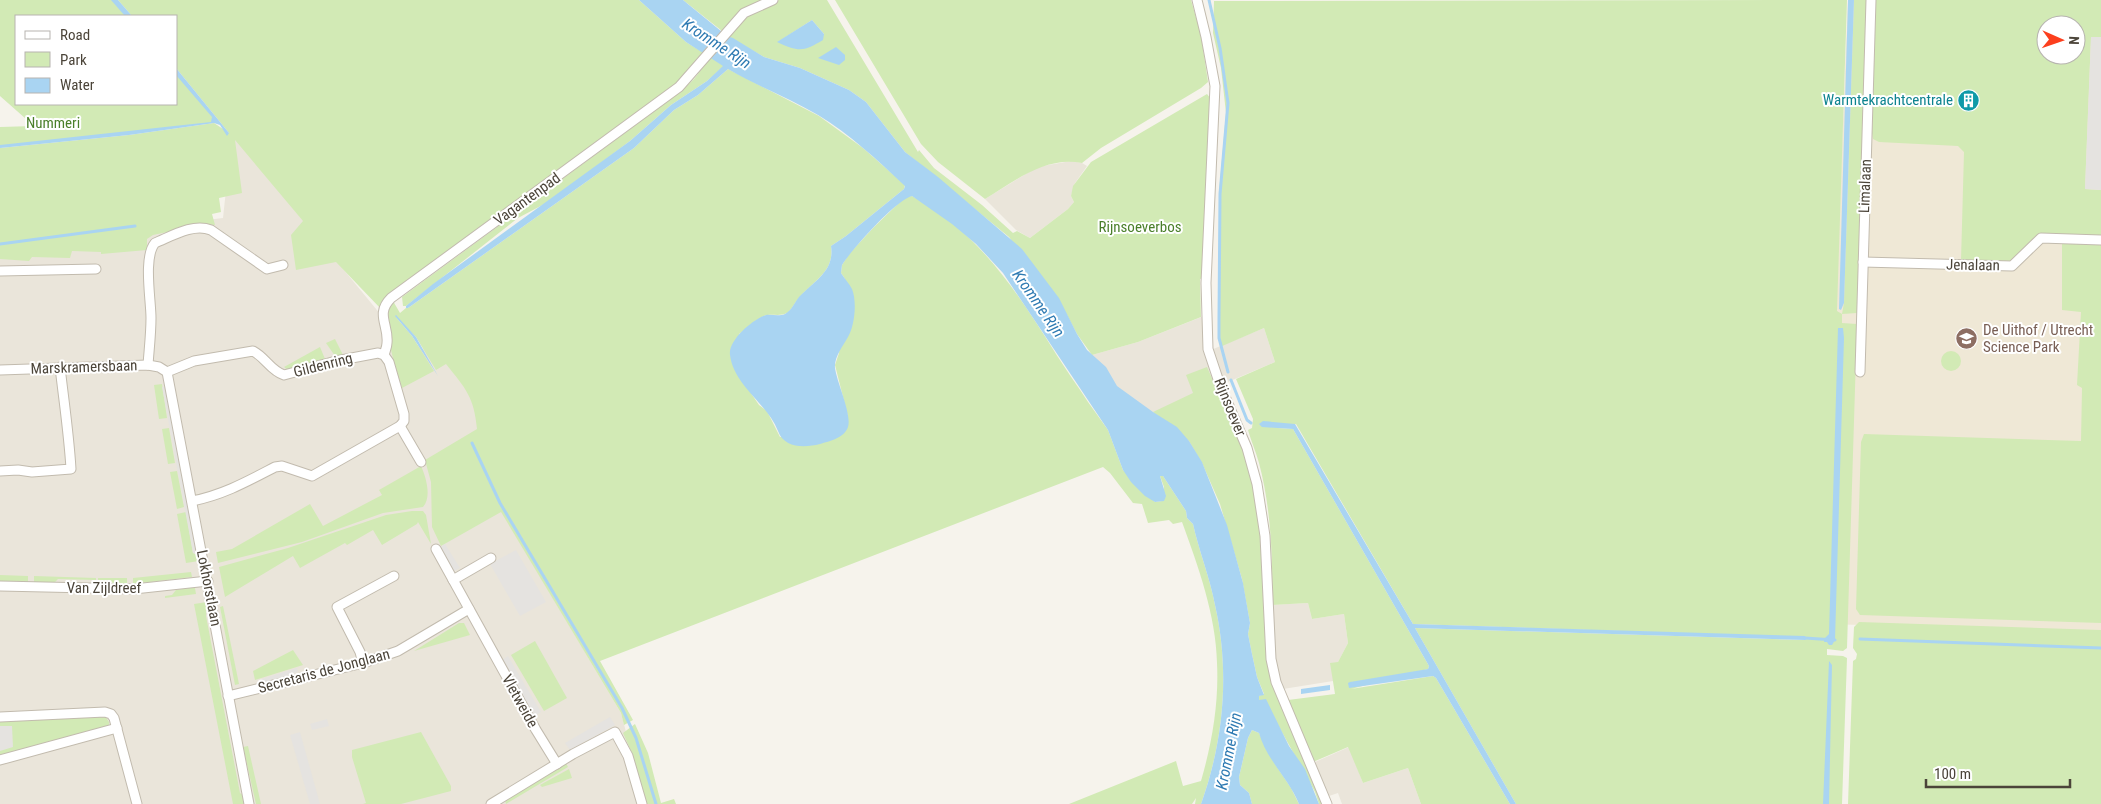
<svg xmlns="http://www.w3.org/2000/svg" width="2101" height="804" font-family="'Roboto Condensed',sans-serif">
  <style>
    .residential { fill: #eae5da }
    .education { fill: #efe8d6; fill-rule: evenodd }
    .green { fill: #d2eab5; fill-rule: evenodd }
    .parking { fill: #e5e3e0 }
    .water { fill: #a9d4f2 }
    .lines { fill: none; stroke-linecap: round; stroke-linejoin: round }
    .stream { stroke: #a9d4f2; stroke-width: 3 }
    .minor-casing { stroke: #c2bbae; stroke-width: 11 }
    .minor { stroke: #fff; stroke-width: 9 }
    .labels { text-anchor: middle; stroke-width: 4; stroke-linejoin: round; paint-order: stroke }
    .culture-label { font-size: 15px; fill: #0d838f; stroke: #fff; text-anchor: end }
    .park-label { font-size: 15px; fill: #4a7f2a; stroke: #fff }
    .street-label { font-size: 15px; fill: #4b4439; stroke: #fff }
    .education-label { font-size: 15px; fill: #785e54; stroke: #fff; text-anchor: start }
    .water-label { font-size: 16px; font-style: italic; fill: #2e7ab2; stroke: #fff }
  </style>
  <rect width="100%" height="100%" fill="#f6f3ec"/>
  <g class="residential">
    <path d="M232,134l163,198 51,31 24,30 6,15 2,22 -18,12 161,271 24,91h-645v-559l223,-27z"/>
    <path d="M1071,161l11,2 5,3 -12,17 -4,13 3,6 -6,7 -38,29 -14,-8 -31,-31 52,-32z"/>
    <path d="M1204,316l1,32 40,103 -44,12 -75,-65 -34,-43 46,-13z"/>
    <path d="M1264,328l11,34 -52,22 -12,-34z"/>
    <path d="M1308,603l4,16 32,-5 4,29 -10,19 -5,19 -50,8 -8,-22 -5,-62z"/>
    <path d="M1349,747l14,36 45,-15 13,36h-79l-4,-11 -9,3 -14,-34z"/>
  </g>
  <path class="education" d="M1848,0h253v631l-279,-7zM2046,25h30v30h-30z"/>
  <g class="green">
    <path d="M0,0h115l14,16h-113v88h160v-32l38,44 1,4 -4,3 -112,14 -99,9v-19l34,-1 -34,-30z"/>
    <path d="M118,0h521l47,42 18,11 -23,28 -300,228 -45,-47 -40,8 -5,-35 12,-14 -68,-81 7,53 -23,5 2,14 -9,2 3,11 -9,-1 -53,11 -6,4v11l-46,4v-2l-29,-1 -2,7 -38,-1 -3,4 -29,-2v-111l129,-13 85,-12 15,10 -53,-65v-52h-44z"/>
    <path d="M683,0h81l-31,18 -11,13z"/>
    <path d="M779,0h48l91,152 1,-2 15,18 48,37 31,28 4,-2 13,7 38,-29 6,-7 -3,-6 2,-10 18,-24 116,-68 4,5 -7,179 -4,1 1,38 -63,25 -46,13 -15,-21 -10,-19 -58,-78 -104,-85 -39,-50 -17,-12 -49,-22 -36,-11 -37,-21 18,-20zM812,20l12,14 -46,8z"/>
    <path d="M835,0h356l10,35 7,47 -7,6 -100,60 -19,15c-37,-7 -67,18 -97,36l-47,-37 -17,-18z"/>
    <path d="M1847,0l-10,311 5,3 2,-11 10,-303h13l-10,313 -15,1v9l15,1 -10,324 -4,3 -16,-2v6l16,1 4,2 -5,146h-326l-101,-176 391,12 -1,-3 -392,-13 -117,-200 -18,4 15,1 136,237 -1,3 -77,20 82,-13 3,2 74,126h-89l-13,-36 -45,15 -15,-36 -35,15 -25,-62 47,-6 -5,-31 8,-1 10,-19 -4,-29 -32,5 -4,-16 -36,2c1,-47 -1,-97 -13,-142 -3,-11 -8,-22 -11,-33l4,-2 1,-9 -17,-40 39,-17 -11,-34 -44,19 -1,-154 7,-80 -5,-45 -8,-35 1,-32z"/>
    <path d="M1876,0h225v37h-10l-6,152 16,1v46l-61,-2 -29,28 -50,-1 3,-109 -6,-6 -79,-4 -6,-3 -1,-6zM2046,25h30v30h-30z"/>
    <path d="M711,57l13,9 -17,15 -36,24 -41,36 -80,60 -32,17 -112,88h-3l-1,-9 277,-204 15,-14z"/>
    <path d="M728,69l91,47 44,32 42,37 -1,4 -58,47 -15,10c4,26 -18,35 -32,52 -5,5 -7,12 -12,15 -8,4 -16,0 -23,3 -9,4 -17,12 -25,18l-1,40 21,31 8,6 13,26 68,-20 -13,-52 4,-12 6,-74 -4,-6 1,-8 7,-11 25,-27 31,-30 7,-1c66,35 106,97 144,158 10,16 21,31 32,48l20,28 15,40 32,32 7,-1 2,-14 -4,-11h3l23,35 1,7 6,6c6,27 17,54 22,81 15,66 9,135 -14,199h-6l1,-6 -4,6h-123l107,-43 7,25 18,-5c11,-38 18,-78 16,-118 -1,-48 -19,-97 -35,-141l-9,2 -4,-4 -21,3 -6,-19 -9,-1 -23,-30 -7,-6 -503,194 33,59 -9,5 -3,-12 -120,-201 -60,34 -9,-19 -1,-45 -6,-22 52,-31c-3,-32 -11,-40 -31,-65l-10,6 -20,-33 -21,-21 17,20 22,35 -32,17c-8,-27 -19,-56 -13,-84l4,-3 7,12 6,-5h2l226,-160 40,-38 24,-15z"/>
    <path d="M2062,243l39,2v378l-241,-8 -4,-6 5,-167 3,-8 217,7 1,-53 -5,-3 4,-73 -19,-2z"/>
    <path d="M335,339l8,16 -8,1 -9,-13z"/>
    <path d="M320,347l5,12 -37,11 -4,-3z"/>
    <circle cx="1951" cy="361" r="10"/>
    <path d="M1207,367l37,84 7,22 11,60 6,121 56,150h-5l-4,-12 -37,-67 -19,-25v-4l5,-2 -7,-17 -5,-23 -4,-20 2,-11 -8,-44 -22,-75 -18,-41 -13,-22 -36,-29 40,-19 -7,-18z"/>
    <path d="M162,384l5,34 -8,1 -5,-34z"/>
    <path d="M169,428l6,35 -7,1 -6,-35z"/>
    <path d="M421,466c5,11 11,31 2,41l-40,6 -81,29 -84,21 -2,-11 16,-3 78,-45 13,22 59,-31 -3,-5z"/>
    <path d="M177,471l7,36 -7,2 -7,-37z"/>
    <path d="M412,511h11l3,4 5,29 -13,-22 -1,2 -35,21 -9,-15 -26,15 -2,-2 -45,25 -7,-12 -68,41 -6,-30 69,-19 98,-33z"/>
    <path d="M186,512l7,41 5,2 1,6 -13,2 -9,-49z"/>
    <path d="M191,572l1,5 -59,7v-6z"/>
    <path d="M0,575l28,1v6l-28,-1z"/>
    <path d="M34,576l62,2v2l-38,-1 -3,3h-21z"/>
    <path d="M98,578h29v6h-13l-3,-3 -13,-1z"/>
    <path d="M189,588h6l1,6 -31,4v-2l7,-1 4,-5z"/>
    <path d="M207,602l-1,14 34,177 4,3 1,8h-12l-39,-200z"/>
    <path d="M223,606l16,78 -4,1 -15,-78z"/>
    <path d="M1859,622l242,8v174h-253l5,-143 3,-2 1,-5 -4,-6 1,-21z"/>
    <path d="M459,623h5l6,12 -56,16z"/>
    <path d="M535,641l32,57 -23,13 -33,-56z"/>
    <path d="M293,650l10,15 -48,15 -2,-9z"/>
    <path d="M105,716l4,6v4l-6,2 -103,28v-34z"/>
    <path d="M635,724l13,29 13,50 13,-4 2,5h-31l-13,-51 -9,-20z"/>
    <path d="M1252,730l7,3 16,31 16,24 8,16h-47l-3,-11 -9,-8 -1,-8 9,-39z"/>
    <path d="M421,732l30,54v5l-50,13h-38l3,-1 -14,-46v-7z"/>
    <path d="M248,746l13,58h-5l-13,-57z"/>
    <path d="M566,763l2,4 -62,37 -1,-4z"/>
    <path d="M569,769l3,9 -30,9 -2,-2z"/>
  </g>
  <g class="parking">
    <path d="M2091,37h10v153l-16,-1z"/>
    <path d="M166,386l32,169 -5,-2 -31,-166z"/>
    <path d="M445,544l15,24 -6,3 -14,-24z"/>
    <path d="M516,550l30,52 -26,14 -30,-52z"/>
    <path d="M508,656l33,56 -6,4 -33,-56z"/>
    <path d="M297,668l1,4 -38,12 -1,-4z"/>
    <path d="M610,717l5,8 -45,25 -5,-7z"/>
    <path d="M327,719l2,7 -17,4 -2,-6z"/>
    <path d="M0,726h12l1,21 -13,4z"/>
    <path d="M300,732l20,72h-10l-20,-69z"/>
  </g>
  <g class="water">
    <path d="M111,0h7l14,16h-7z"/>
    <path d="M639,0h44l44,36 6,2 31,19 36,11 49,22 17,12 39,50 33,25 84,72 37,49 18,36 10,16 19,17 11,19 36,26 24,15 12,14 13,21 25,63 16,58 7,40 -2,11 4,20 5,23 7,18 -5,1v4l7,-1 23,47 16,23 14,35h-20c-10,-25 -33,-45 -40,-71l-7,-3 -4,8 -9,39 1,8 9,8 3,11h-51c23,-64 29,-133 14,-199 -5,-27 -16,-54 -22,-81l-6,-6 -1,-7 -23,-35h-3l6,20 -2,5 -9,1 -10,-6 -14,-14 -8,-12 -15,-40 -105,-157 -27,-29 -24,-20 -40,-28c-16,4 -60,53 -70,69l-1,8c3,5 8,10 11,16 5,12 3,36 -4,48 -5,9 -14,20 -13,31 2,15 17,46 13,59 -4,11 -18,14 -28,17 -16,4 -36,4 -42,-13 -11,-28 -44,-45 -48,-76 -2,-15 23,-36 36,-40 6,-1 12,2 19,-1 7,-4 9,-11 14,-17 15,-16 36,-26 32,-51l15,-10 58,-47 1,-3c-28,-26 -55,-52 -87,-71 -29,-17 -61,-29 -90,-46l-30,26 -24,15 -40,38 -226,160h-2v-2l27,-22 197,-143 41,-36 36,-24 16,-15 -37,-24z"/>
    <path d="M1848,0h6l-10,303 -3,7 -2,-1z"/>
    <path d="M812,20l12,14 -1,6c-20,12 -24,12 -46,2z"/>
    <path d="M836,47l9,8v5l-6,5 -21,-7z"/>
    <path d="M176,68l53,65 -2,3 -7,-11 -6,-2 -85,12 -129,13v-3l211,-23 1,-5 -36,-42z"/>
    <path d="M396,315l20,22 22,39 -26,-40 -17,-20z"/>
    <path d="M1838,328h5l1,10 -9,302 -3,5h-3l-2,-3h-3l1,-4 4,-4z"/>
    <path d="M1263,421l32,3 118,200 392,12 1,4 -391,-12 101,176h-6l-74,-126 -3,-2 -84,12 -1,-5 2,-1 78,-13 1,-3 -136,-237 -31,-2 -3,-3z"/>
    <path d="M1829,661l3,4 -3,139h-6z"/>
    <path d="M1330,685v5l-29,4v-5z"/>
  </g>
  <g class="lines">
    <g class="stream">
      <path d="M1209,0l11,48 8,55 -8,91 -1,124v20l9,34"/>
      <path d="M0,244l135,-18"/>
      <path d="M1231,380l16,40 4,3"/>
      <path d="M472,443l28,60 122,205 14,30 20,66"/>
      <path d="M1805,638l30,2"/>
      <path d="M1860,639l241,9"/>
    </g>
    <defs>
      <g id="minor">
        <path d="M1197,0l9,37 9,49 -9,197 2,66 12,36 27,63 10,36 8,52 6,123 5,23 51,122"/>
        <path d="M1863,262l149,4 29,-28 60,2"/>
        <path d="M0,271l96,-2"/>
        <path d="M384,355c1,-4 3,-8 3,-12 2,-18 -12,-29 4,-45l288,-211 65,-74 29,-13"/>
        <path d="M148,365c1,-15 3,-31 3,-47 0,-18 -8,-61 4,-75 17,-7 38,-20 56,-13l56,39 16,-4"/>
        <path d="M0,370l148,-5 11,2 8,5"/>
        <path d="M167,372l27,-11 59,-10c12,6 18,20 31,24l52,-14 42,-8 6,2 5,7 15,52v7l-4,5 -88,50 -30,-10 -7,1c-27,14 -52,28 -83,34"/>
        <path d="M167,372l82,432"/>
        <path d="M1860,372l11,-372"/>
        <path d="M400,426l21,36"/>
        <path d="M0,471l18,-1 14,2 39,-3c-2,-34 -7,-67 -11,-102"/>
        <path d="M436,549l100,181 21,34"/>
        <path d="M453,580l38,-22"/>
        <path d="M0,586l134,3 74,-8"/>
        <path d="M363,663l-3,-11 -23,-45 57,-31"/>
        <path d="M228,696l135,-33 35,-12 71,-42"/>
        <path d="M0,717l105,-5 6,2 3,4 23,86"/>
        <path d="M0,760l117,-32"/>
        <path d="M491,804l82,-50 42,-22 13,24 14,48"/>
      </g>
    </defs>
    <use href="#minor" class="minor-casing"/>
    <use href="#minor" class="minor"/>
  </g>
  <defs>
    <symbol id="building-disc" viewBox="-11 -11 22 22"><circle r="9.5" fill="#0f9aa8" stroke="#fff"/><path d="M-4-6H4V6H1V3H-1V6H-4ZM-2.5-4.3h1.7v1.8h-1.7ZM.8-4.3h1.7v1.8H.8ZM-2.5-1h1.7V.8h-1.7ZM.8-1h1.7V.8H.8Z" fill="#fff"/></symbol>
    <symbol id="university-disc" viewBox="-11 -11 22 22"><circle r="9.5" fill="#8d6e63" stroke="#fff"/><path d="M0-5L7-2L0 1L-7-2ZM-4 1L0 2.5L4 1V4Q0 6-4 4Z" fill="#fff"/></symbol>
  </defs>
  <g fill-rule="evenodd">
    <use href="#building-disc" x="1956" y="88" width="25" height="25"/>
    <use href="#university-disc" x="1954" y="326" width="25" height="25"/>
  </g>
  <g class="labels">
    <g class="culture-label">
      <text x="1953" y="105">Warmtekrachtcentrale</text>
    </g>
    <g class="park-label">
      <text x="53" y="128">Nummeri</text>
      <text x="1140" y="232">Rijnsoeverbos</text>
    </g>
    <g class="street-label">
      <text transform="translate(1865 186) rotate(-88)" y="5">Limalaan</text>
      <text transform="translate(527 199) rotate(-36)" y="5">Vagantenpad</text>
      <text transform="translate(1973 265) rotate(1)" y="5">Jenalaan</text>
      <text transform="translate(323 365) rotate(-14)" y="5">Gildenring</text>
      <text transform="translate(84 367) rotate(-2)" y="5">Marskramersbaan</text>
      <text transform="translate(1230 407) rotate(68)" y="5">Rijnsoever</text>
      <text x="104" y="593">Van Zijldreef</text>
      <text transform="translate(209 588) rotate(79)" y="5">Lokhorstlaan</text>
      <text transform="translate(324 671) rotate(-15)" y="5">Secretaris de Jonglaan</text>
      <text transform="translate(520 701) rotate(61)" y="5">Vletweide</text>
    </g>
    <g class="education-label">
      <text x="1983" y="335">De Uithof / Utrecht<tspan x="1983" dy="17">Science Park</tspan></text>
    </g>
    <g class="water-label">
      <text transform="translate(717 43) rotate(33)" y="6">Kromme Rijn</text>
      <text transform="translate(1039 303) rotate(55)" y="6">Kromme Rijn</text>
      <text transform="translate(1228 751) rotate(-79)" y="6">Kromme Rijn</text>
    </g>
  </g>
  <rect x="15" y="15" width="162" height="90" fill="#ffffff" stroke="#b7b4b0"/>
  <rect x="25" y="31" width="25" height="8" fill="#ffffff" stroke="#b7b4b0"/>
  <text x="60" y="40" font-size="15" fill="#4b4439">Road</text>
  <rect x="25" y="52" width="25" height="15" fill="#d2eab5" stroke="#b7b4b0"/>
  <text x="60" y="65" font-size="15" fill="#4b4439">Park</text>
  <rect x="25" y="78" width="25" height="15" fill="#a9d4f2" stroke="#b7b4b0"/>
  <text x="60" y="90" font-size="15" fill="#4b4439">Water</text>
  <g transform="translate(2061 40) rotate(92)"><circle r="24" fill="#ffffff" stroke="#b7b4b0"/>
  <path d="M0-4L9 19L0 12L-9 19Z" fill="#fc3f1d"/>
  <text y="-8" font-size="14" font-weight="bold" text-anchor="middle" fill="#4b4439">N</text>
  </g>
  <path d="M1926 779v8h144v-8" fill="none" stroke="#4b4439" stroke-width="2.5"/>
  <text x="1934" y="779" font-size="15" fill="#4b4439" stroke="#ffffff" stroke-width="4" paint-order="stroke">100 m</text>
</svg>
